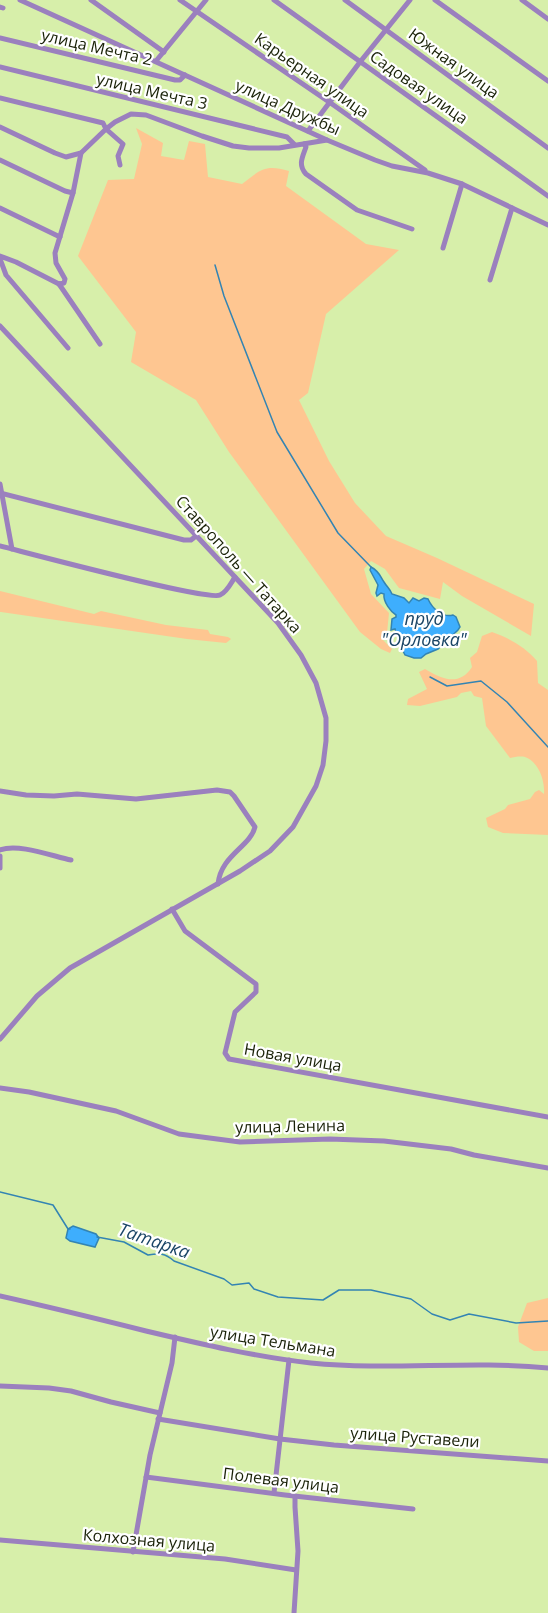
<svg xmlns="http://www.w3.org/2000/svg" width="548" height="1613" font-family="'Open Sans',sans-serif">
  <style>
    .green { fill: #fec691 }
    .water { fill: #3eaefd; stroke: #3384b3; stroke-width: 1.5 }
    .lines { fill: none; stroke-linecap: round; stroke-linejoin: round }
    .stream { stroke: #3384b3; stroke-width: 1.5 }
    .minor { stroke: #9b80be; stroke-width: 5 }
    .labels { text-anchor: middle; stroke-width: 4.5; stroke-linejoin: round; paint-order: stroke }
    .street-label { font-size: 16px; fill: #192107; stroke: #fff }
    .water-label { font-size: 18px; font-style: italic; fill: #1a4566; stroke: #fff }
  </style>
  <rect width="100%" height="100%" fill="#d7efaa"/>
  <g class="green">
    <path d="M136,128l27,15 -2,13 23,4 5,-19 16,3 3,33 34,7c18,-14 23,-20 47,-13l-3,15 80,58 33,6 -73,64 -18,79 -9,7 30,61 26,42 31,33 51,22 97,46 -3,32 -69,-40 -19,-14 -3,17 -41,-11 -14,-19 -14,-8 -7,8 7,25 18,19 -2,20 -4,7 9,9 -2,4 -9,-4 -21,-17 -131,-180 -33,-52 -65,-38 5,-30 -58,-76 30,-76 26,-1 8,-35z"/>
    <path d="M0,591l94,23 7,-3 65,14 42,5 2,4 18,3 3,2 -5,4 -39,-4 -186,-27h-1z"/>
    <path d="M492,632c17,6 33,15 45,29l1,22 10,7v145l-45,-2 -15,-6 -2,-9 19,-9 3,-4 22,-6 5,-7 4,-2 5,4c1,-13 -5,-32 -19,-37 -4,-1 -11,0 -15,1l-24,-32 -4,-28 -8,-2 -3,-5 -10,2 -4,4 -37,9 -13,-1 1,-6 19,-10 -8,-17 6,-3c17,10 34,18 47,-2l-2,-9 7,-6 5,-16z"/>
    <path d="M548,1298v53h-14l-15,-9 -1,-15 9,-24z"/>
  </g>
  <g class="water">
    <path d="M371,567c8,4 9,9 13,15 3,5 6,7 8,12l12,4 5,5 4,-5 6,3 5,-3 4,1c4,9 14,19 25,16l3,2 4,10 -2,3 -20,19 -12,5 -5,4h-7l-9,-3 -4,-8 5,-6 -8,-4 -3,-8 -4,1 1,-11 4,-2v-2c-5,-3 -13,-13 -12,-21l-3,-1 -4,3 -1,-3 2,-8 -8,-15z"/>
    <path d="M73,1226l23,8 3,4 -4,9 -25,-6 -4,-3 2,-9z"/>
  </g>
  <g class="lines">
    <g class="stream">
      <path d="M215,265l9,31 53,136 61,101 33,34"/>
      <path d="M430,677l17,9 34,-5 26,21 41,45"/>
      <path d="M0,1192l53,13 15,24h2"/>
      <path d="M97,1237l27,5 24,13c11,-2 17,-2 26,6l50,18 8,6 17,-2 5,6 24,8 45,3 16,-10h32l40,9 21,15 18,6 19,-6 47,9 32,-2"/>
    </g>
    <g class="minor">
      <path d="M20,0l307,140 48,20 17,6 36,7 34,11 86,41"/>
      <path d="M91,0l73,52"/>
      <path d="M180,0l152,104 93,66"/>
      <path d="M274,0l274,196"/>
      <path d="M345,0l203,148"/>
      <path d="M435,0l113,81"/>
      <path d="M522,0l26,19"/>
      <path d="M0,7l3,1"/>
      <path d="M0,38l175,42h5l5,-5"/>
      <path d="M156,61l50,-61"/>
      <path d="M0,67l287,70 7,7"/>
      <path d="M0,98l103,25 3,6 17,15 -5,12 2,9"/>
      <path d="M0,127l55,26 11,4 15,-4 25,-24 9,-7 16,-8 15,1 56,21 31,10 16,2h30l48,-8"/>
      <path d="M308,131l52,-69 50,-62"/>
      <path d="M304,144l2,3c-4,11 -8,18 0,27l51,36 55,19"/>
      <path d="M0,160l65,31 8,2"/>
      <path d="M0,208l60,29"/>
      <path d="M443,248l19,-64"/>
      <path d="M0,256l16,6 43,22"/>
      <path d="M0,259l6,16 62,73"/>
      <path d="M490,280l22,-72"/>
      <path d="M59,284l5,-1 1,-4 -9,-16 -1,-10 18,-60 8,-40"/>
      <path d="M59,284l41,60"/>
      <path d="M0,326l278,297 23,32 15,28 10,35v23l-3,24 -7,21 -23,41 -23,24 -30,20 -170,97 -33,28 -37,43"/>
      <path d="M0,484l12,65"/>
      <path d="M0,493l184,47h7l5,-4"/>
      <path d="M0,546c28,7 207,55 220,49 7,-3 11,-12 15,-18"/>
      <path d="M0,791l26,4 28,1 23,-2 59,5 81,-9 13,2 4,4 21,31c-5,20 -34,28 -37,57"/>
      <path d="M0,850c18,-7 52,6 71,10"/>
      <path d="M0,856v12"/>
      <path d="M172,909l13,22 71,53v8l-21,20 -9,37 -1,4 4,6 319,58"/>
      <path d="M0,1088l29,4 87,19 63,23 61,8 90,-3 54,2 67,8 23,6 74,13"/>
      <path d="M0,1296c49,11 98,23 146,35 55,13 110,26 165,32 79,8 158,-3 237,5"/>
      <path d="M0,1386l49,2 22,3 40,11 49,11"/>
      <path d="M158,1419l122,20 54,6 214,16"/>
      <path d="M146,1477l139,18 128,14"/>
      <path d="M274,1493l15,-133"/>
      <path d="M0,1540l225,19 71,11"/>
      <path d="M133,1552l17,-97 22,-92 3,-26"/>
      <path d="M294,1613l4,-62 -3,-44v-11"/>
    </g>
  </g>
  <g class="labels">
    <g class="street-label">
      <text transform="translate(97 47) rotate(13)" y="6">улица Мечта 2</text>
      <text transform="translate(454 63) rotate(36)" y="6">Южная улица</text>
      <text transform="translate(312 75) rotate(35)" y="6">Карьерная улица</text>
      <text transform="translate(419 87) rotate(35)" y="6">Садовая улица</text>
      <text transform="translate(152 91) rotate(13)" y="6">улица Мечта 3</text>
      <text transform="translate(288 107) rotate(24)" y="6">улица Дружбы</text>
      <text transform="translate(239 564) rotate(48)" y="6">Ставрополь — Татарка</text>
      <text transform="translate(293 1057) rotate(10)" y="6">Новая улица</text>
      <text transform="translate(290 1126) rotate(-1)" y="6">улица Ленина</text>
      <text transform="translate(273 1341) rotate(9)" y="6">улица Тельмана</text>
      <text transform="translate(415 1437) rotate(4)" y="6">улица Руставели</text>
      <text transform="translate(281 1480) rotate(7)" y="6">Полевая улица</text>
      <text transform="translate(149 1540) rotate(5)" y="6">Колхозная улица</text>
    </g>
    <g class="water-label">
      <text x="424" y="625">пруд<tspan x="424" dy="21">"Орловка"</tspan></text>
      <text transform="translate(154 1241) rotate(19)" y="6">Татарка</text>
    </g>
  </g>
</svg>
